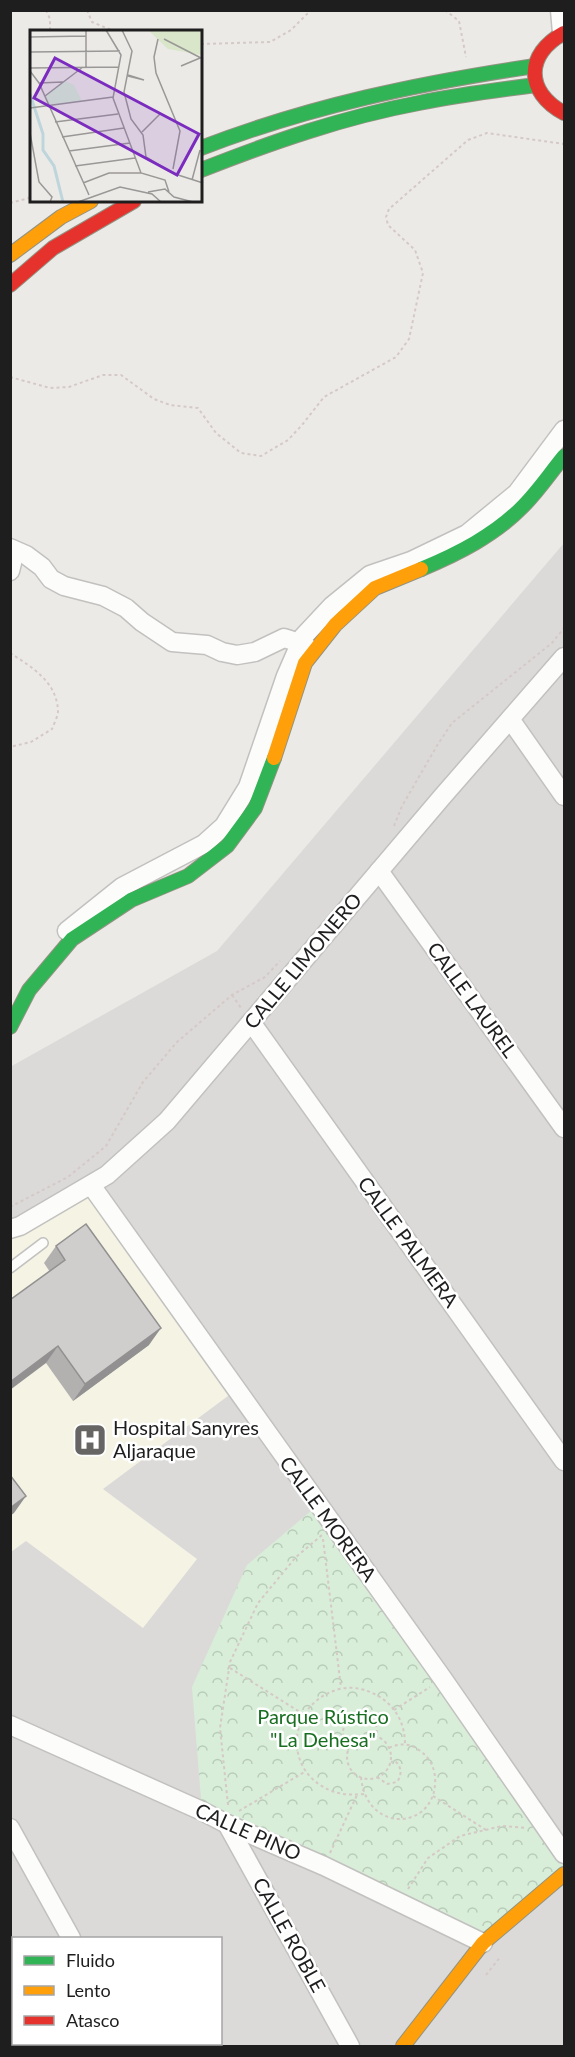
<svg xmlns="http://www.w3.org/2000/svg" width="575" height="2057" font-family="Lato,sans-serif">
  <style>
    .residential { fill: #dbdad8; fill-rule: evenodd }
    .education { fill: #f4f3e4 }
    .park { fill: url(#park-crowns) }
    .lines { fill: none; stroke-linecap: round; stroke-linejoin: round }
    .lane-casing { stroke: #c2c1bf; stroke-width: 12 }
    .street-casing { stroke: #c2c1bf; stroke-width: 21 }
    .fast-casing { stroke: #929382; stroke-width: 16 }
    .slow-casing { stroke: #929382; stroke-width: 16 }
    .jam-casing { stroke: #929382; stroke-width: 16 }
    .path { stroke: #d5c9c8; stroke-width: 2; stroke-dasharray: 3 3; stroke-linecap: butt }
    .lane { stroke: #fcfcfb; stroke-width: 9 }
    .street { stroke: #fcfcfb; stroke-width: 18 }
    .fast { stroke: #30b455; stroke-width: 14 }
    .slow { stroke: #ff9f0a; stroke-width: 14 }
    .jam { stroke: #e5322d; stroke-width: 14 }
    .wall { fill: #b3b1b0 }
    .shaded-wall { fill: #929090 }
    .building { fill: #d0cecd; stroke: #929090; stroke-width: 1.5 }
    .labels { text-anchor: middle; stroke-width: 5; stroke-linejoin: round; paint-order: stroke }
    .street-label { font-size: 20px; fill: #1e1e1e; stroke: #fff }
    .poi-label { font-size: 20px; fill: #1e1e1e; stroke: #fff; text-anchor: start }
    .park-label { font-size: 20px; fill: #196f21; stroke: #fff }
    .inset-river { fill: none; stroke: #bed5db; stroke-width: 3 }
    .inset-road { fill: none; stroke: #9a9897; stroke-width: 1.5 }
    .view { fill: #7b2cbf; fill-opacity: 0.15; stroke: #7b2cbf; stroke-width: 3 }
    .inset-edge { fill: none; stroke: #1e1e1e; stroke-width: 3 }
  </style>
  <defs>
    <pattern id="park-crowns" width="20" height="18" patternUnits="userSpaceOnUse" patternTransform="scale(1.5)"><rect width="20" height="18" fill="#d8eed8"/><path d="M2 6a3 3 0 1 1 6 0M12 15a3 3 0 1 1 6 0" fill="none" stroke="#b9ccb9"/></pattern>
  </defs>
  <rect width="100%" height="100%" fill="#eceae7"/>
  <path class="residential" d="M564,543v1503h-553l-1,-979 207,-116zM14,1938h206v106h-206z"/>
  <path class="education" d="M91,1185l145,205 -133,99 94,70 -54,69 -117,-87 -15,11v-323z"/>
  <path class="park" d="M318,1505l246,349v20l-81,69 -281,-132 -10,-124 55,-122z"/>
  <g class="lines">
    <defs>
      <path id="lane" d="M10,1268l33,-25"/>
      <g id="street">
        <path d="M560,10l2,23"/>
        <path d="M10,548l16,7 16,12 9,12 13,7 39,10 23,12 16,14 30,20 35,3 15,7 15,3 18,-3 29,-14 16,5 10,6"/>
        <path d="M10,552l3,7 -3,12"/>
        <path d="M510,719l54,77"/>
        <path d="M379,871l185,257"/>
        <path d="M67,931l55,-44 82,-43 20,-18 24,-39 38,-111 17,-39 29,-31 38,-31 41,-14 56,-27 50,-41 47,-63"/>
        <path d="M251,1022l313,439"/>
        <path d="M91,1185l352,494 121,175"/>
        <path d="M10,1229l10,-3 87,-51 60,-54 275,-324 122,-140"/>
        <path d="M10,1725l192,86 25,13 97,42 159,77"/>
        <path d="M227,1824l123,222"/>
        <path d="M10,1828l61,110"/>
        <path d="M128,2044l2,2"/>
      </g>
      <g id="fast">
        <path d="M201,148c109,-42 218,-65 334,-82"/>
        <path d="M201,170c71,-28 143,-53 218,-67 39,-8 78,-13 117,-18"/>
        <path d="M421,569c36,-15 74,-34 102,-63 15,-15 27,-33 41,-50"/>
        <path d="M10,1027l19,-37 43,-51 59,-39 57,-24 39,-30 28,-38 19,-50"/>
      </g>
      <g id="slow">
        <path d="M10,255l51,-38 30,-16"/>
        <path d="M274,758l31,-95 30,-38 40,-37 46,-19"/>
        <path d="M403,2046l80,-103 81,-69"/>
      </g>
      <g id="jam">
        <path d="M564,33c-39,21 -39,59 0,80"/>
        <path d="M10,285l43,-37 81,-47"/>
      </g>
    </defs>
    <use href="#lane" class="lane-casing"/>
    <use href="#street" class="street-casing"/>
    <use href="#fast" class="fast-casing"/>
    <use href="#slow" class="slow-casing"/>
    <use href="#jam" class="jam-casing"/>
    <g class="path">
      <path d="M46,10l4,9v13"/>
      <path d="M87,10l5,12 24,10"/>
      <path d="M445,10l14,11 7,36"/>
      <path d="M201,44l69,-2 21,-12 20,-20"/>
      <path d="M10,203l19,-5 3,-7"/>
      <path d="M10,377l40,11 19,-1 34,-12h18l33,24 16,6 28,3 18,25 25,20 20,3 27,-16 14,-15 22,-28 72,-40 13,-18 14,-66 -8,-23 -27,-25 -2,-8 3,-8 79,-69 19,-7 77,11"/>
      <path d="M10,653c22,14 47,29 48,58 0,5 -4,13 -6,18l-21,13 -21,5"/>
      <path d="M394,826l8,-20 36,-62 14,-21 100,-80 12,-15"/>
      <path d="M232,995l9,13"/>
      <path d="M10,1207l58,-30 38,-31 37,-64 34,-40 55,-47 33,-18 15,-16"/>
      <path d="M323,1539l18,149"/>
      <path d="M230,1668l73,46"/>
      <path d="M394,1710l36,-23"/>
      <circle cx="369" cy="1757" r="22"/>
      <path d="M350,1747c-27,-31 34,-44 26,-11"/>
      <path d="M361,1777c6,60 78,52 74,0 -1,-11 -6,-20 -16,-27 -9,-7 -20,-7 -30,-2"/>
      <path d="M377,1777l10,7 10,-2c5,-7 5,-15 -2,-21l-4,1"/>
      <path d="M364,1794c-11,1 -22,1 -32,-3 -50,-19 -45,-85 4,-101 15,-5 31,-1 44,7 17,11 25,28 25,47"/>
      <path d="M433,1796l53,34"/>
      <path d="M228,1805l-8,-77 10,-66 28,-59 38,-46 26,-22"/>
      <path d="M239,1811l67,-40"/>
      <path d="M330,1853l27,-58"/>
      <path d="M408,1889l20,-31 32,-22 42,-10 25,2"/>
      <path d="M486,1975l15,-19"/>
    </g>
    <use href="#lane" class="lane"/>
    <use href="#street" class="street"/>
    <use href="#fast" class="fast"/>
    <use href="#slow" class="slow"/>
    <use href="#jam" class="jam"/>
  </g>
  <path class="wall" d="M56,1246l93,99 -76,56 -27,-38 4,-91 -6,-9z"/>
  <g class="shaded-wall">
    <path d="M161,1328l-12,17 -76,56 12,-17z"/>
    <path d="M58,1346l-12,17 -36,27v-8z"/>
    <path d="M26,1496l-12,17 -4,3v-8z"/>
  </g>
  <g class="building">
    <path d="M86,1224l75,104 -76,56 -27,-38 -48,36v-82l55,-40 -9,-14z"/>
    <path d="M10,1475l16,21 -16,12z"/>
  </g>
  <defs>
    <symbol id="hospital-square" viewBox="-11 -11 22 22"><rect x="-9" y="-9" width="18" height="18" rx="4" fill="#666564" stroke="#fff"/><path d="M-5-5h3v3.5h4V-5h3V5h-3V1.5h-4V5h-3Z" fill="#fff"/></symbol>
  </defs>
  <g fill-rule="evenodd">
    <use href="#hospital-square" x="71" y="1421" width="38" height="38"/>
  </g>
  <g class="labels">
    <g class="street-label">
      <text transform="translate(303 961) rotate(-50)" y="7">CALLE LIMONERO</text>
      <text transform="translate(472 1000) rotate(54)" y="7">CALLE LAUREL</text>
      <text transform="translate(408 1242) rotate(54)" y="7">CALLE PALMERA</text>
      <text transform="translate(328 1519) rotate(54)" y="7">CALLE MORERA</text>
      <text transform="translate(248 1832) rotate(24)" y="7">CALLE PINO</text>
      <text transform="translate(289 1935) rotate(61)" y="7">CALLE ROBLE</text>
    </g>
    <g class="poi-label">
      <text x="113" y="1435">Hospital Sanyres<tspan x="113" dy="23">Aljaraque</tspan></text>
    </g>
    <g class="park-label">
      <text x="323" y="1724">Parque Rústico<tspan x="323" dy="23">"La Dehesa"</tspan></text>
    </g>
  </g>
  <g transform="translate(30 30)">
    <rect width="172" height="172" fill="#eceae7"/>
    <path d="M118,0h54v25l-34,-6z" fill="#d9e6ca"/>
    <path d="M35,51l9,4 8,16 -35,4 -2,-9z" fill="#d8eed8"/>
    <path class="inset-river" d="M0,64l13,40v16l11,16 9,36"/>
    <path class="inset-road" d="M56,0v37M76,0l15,25 -8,43 28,75 24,7 4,12M92,0l10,21 -8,41 7,27 12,16 3,22 23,14M0,7l56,-1M128,9l-4,18 2,16 24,58 -7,38M134,9l39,20M0,22l90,-1M151,36l19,-8M0,38l89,-1M0,41l9,12 50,112M98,46l16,4 -16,-5M9,53l24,-1M15,66l38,-29M0,78l83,-11M25,92l63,-8M112,102l18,-18M0,103l9,49 13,15 -2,5M32,107l62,-9M39,121l61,-8M45,136l60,-8M145,144l28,9M162,150l8,-30M53,153l26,-10h32M118,162l17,-3 9,8 19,5M48,172l42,-15 32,7 9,8"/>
    <path class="view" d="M25,28l144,76 -22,41 -143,-77z"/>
    <rect width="172" height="172" class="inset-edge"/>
  </g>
  <rect width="575" height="2057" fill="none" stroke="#1e1e1e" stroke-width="24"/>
  <rect x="12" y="1937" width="210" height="108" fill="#ffffff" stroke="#a5a5a5" stroke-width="1.5"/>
  <rect x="24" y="1956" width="30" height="9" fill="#30b455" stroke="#a5a5a5" stroke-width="1.5"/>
  <text x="66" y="1967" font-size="18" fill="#1e1e1e">Fluido</text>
  <rect x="24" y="1986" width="30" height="9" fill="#ff9f0a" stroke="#a5a5a5" stroke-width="1.5"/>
  <text x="66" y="1997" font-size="18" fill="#1e1e1e">Lento</text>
  <rect x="24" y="2016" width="30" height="9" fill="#e5322d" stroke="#a5a5a5" stroke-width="1.5"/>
  <text x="66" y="2027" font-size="18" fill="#1e1e1e">Atasco</text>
</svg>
